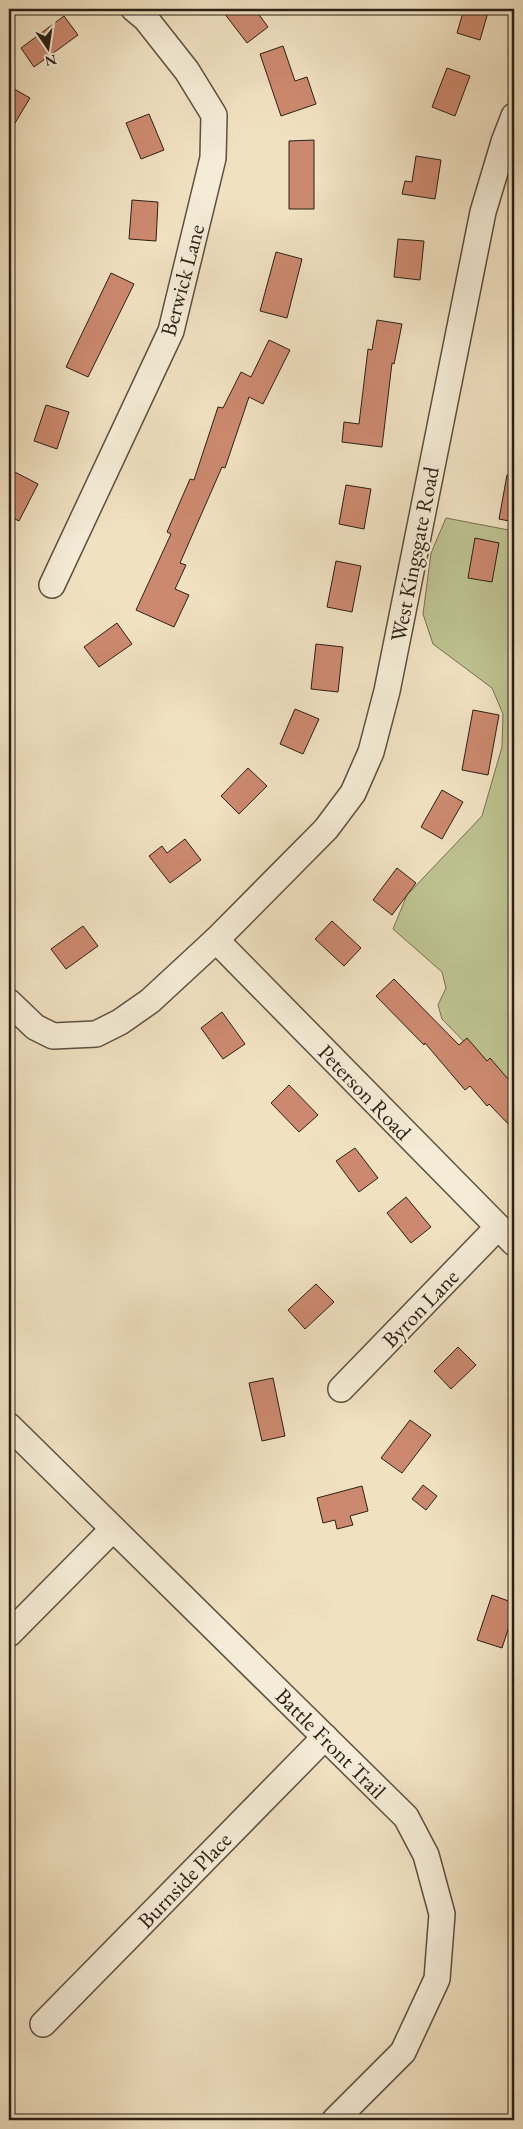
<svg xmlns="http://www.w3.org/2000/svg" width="523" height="2129" font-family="'EB Garamond',serif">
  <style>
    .green { fill: #bdc290; stroke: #747153 }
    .building { fill: #cc896f; stroke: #2b2016 }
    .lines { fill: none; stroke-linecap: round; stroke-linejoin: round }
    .minor-casing { stroke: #5c5041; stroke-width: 28 }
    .minor { stroke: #f5ecd7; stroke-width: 25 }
    .labels { text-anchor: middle; stroke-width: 5; stroke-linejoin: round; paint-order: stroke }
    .street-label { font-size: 22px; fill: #2b2016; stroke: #f5ecd7 }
  </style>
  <rect width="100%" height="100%" fill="#f0e1c1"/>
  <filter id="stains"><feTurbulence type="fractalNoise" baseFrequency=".004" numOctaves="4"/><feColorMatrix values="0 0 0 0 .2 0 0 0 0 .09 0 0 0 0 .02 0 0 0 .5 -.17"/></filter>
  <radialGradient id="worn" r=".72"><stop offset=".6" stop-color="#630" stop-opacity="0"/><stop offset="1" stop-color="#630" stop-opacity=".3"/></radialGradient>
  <path class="green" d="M446,518l68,13v562l-72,-74 -4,-14 8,-17 -4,-16 -49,-43 14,-34 75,-79 20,-69 1,-33 -11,-26 -59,-44 -10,-30 8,-61z"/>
  <g class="building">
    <path d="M221,9h34l13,18 -21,16z"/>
    <path d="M464,9h25l-9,31 -23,-7z"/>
    <path d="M64,16l14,19 -44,32 -13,-19z"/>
    <path d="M283,46l12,35 12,-4 9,27 -35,12 -21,-62z"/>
    <path d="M447,68l23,8 -15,40 -23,-9z"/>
    <path d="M9,86l21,12 -21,35z"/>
    <path d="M149,114l15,36 -23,9 -15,-36z"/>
    <path d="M314,140v69h-25v-68z"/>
    <path d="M416,156l25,4 -6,39 -33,-5 3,-13 7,1z"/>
    <path d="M132,200l26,2 -2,39 -27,-2z"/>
    <path d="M398,239l26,2 -4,39 -26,-3z"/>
    <path d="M276,252l26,7 -15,59 -27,-7z"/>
    <path d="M111,273l23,11 -46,93 -22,-10z"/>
    <path d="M377,320l25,4 -8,40 -2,-1 -10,84 -40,-5 2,-20 15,2 9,-75 4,1z"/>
    <path d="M269,340l21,10 -27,54 -14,-7 -24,71 -3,-1 -42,96 6,2 -11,24 14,6 -15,32 -38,-17 35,-76 -4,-2 23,-53 4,1 24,-73 5,1 18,-36 10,5z"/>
    <path d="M46,405l23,7 -12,37 -23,-8z"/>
    <path d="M9,469l29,15 -19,37 -10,-5z"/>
    <path d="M507,475l7,1v46l-15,-3z"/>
    <path d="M346,485l25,4 -7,40 -25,-5z"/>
    <path d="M475,538l24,5 -7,39 -24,-4z"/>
    <path d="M336,561l25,5 -9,46 -25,-5z"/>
    <path d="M117,623l15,21 -33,23 -15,-20z"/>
    <path d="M316,644l27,3 -5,45 -27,-3z"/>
    <path d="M295,709l24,10 -16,35 -23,-10z"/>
    <path d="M473,710l26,5 -11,60 -26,-5z"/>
    <path d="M248,768l19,18 -28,28 -18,-18z"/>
    <path d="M442,790l21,12 -21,37 -21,-12z"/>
    <path d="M185,839l16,21 -31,23 -21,-27 13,-10 5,7z"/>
    <path d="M397,868l19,15 -24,32 -19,-15z"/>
    <path d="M332,921l29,27 -17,18 -29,-27z"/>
    <path d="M83,926l15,20 -32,23 -15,-20z"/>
    <path d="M394,979l65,66 8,-7 20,23 3,-3 24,28v44l-25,-26 -2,2 -17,-20 -5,4 -40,-47 -1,2 -48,-49z"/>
    <path d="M222,1012l23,32 -22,15 -22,-31z"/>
    <path d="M289,1085l29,30 -19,17 -28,-29z"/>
    <path d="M355,1148l23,30 -19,14 -23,-31z"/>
    <path d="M406,1197l25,30 -20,16 -24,-30z"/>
    <path d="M316,1284l18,18 -29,27 -17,-19z"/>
    <path d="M458,1347l18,18 -25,24 -17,-18z"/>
    <path d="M273,1378l12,58 -23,5 -13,-58z"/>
    <path d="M410,1420l21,15 -29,38 -21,-15z"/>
    <path d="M423,1485l14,11 -11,14 -14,-11z"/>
    <path d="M362,1486l6,25 -18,5 3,9 -16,4 -2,-9 -12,3 -6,-25z"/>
    <path d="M492,1595l22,8v8l-12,37 -25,-8z"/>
  </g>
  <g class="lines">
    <defs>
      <g id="minor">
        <path d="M52,585l119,-254 42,-173 1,-43 -27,-44 -41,-52 -12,-10"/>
        <path d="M216,940l298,303"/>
        <path d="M9,1002l26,25 18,9 43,-2 24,-12 30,-21 66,-61 110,-111 27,-36 18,-41 16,-61 96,-479 21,-70 10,-26"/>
        <path d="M341,1389l157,-162"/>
        <path d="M9,1426l397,391 20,38 16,59 -5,65 -34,73 -68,68"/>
        <path d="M9,1634l104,-105"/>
        <path d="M43,2024l282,-287"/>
      </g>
    </defs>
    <use href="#minor" class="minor-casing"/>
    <use href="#minor" class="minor"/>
  </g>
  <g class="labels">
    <g class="street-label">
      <text transform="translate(182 280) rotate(-75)" y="8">Berwick Lane</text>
      <text transform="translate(414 554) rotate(-79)" y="8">West Kingsgate Road</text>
      <text transform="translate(365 1092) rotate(46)" y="8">Peterson Road</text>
      <text transform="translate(420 1308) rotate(-46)" y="8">Byron Lane</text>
      <text transform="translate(331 1743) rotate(45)" y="8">Battle Front Trail</text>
      <text transform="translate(184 1880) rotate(-46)" y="8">Burnside Place</text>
    </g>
  </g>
  <rect width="523" height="2129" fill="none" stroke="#f0e1c1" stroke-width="30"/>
  <rect x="10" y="10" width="503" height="2109" fill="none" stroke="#2b2016" stroke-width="2.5"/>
  <rect x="15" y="15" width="493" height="2099" fill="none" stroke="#2b2016"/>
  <g transform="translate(48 48) rotate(167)" stroke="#f5ecd7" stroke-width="4" paint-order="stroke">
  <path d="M0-4L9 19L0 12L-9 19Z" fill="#2b2016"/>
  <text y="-8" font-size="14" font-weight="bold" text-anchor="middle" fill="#2b2016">N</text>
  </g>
  <rect width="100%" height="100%" filter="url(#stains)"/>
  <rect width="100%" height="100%" fill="url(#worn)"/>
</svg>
